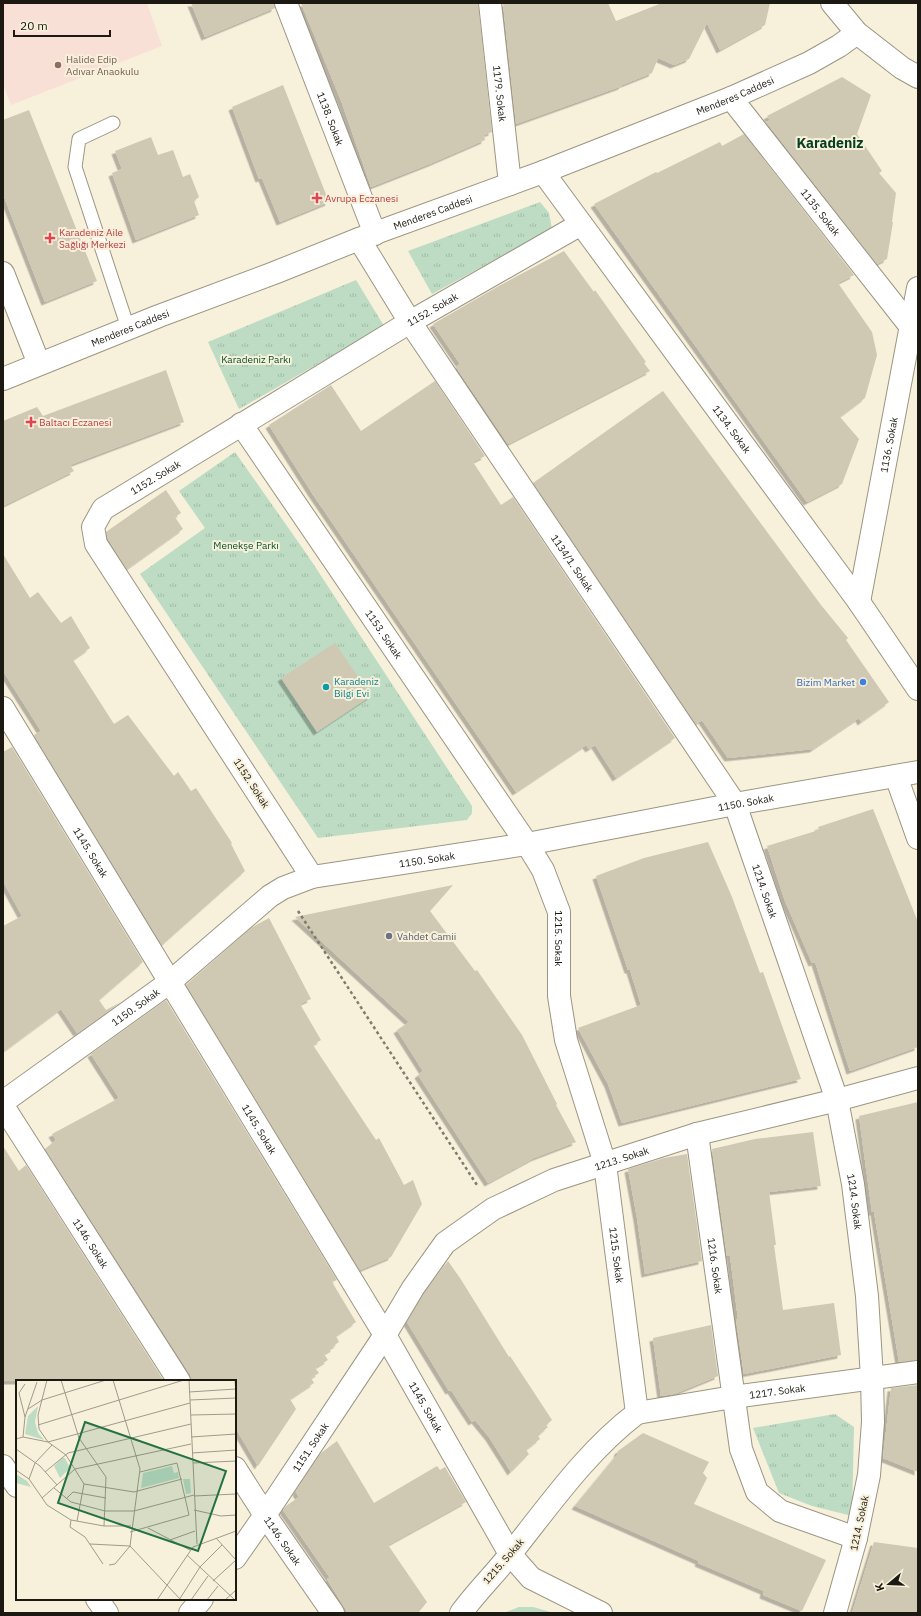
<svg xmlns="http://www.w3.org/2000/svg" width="921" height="1616" font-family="'IBM Plex Sans',sans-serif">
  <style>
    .education { fill: #f9e0d7 }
    .grass { fill: url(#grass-tufts) }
    .building { fill: #cfc8b3; filter: url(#shadow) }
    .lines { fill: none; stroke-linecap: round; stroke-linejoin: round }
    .lane-casing { stroke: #9c9582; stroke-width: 15 }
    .street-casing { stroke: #9c9582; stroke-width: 24 }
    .secondary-casing { stroke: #9c9582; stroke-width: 24 }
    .path { stroke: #7f7b6d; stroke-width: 2.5; stroke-dasharray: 3 3; stroke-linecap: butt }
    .lane { stroke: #fff; stroke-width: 13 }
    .street { stroke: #fff; stroke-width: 22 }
    .secondary { stroke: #fff; stroke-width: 22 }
    .education-dot { fill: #8d6e63; stroke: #f7f0db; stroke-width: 1.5 }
    .health-dot { fill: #e0444e; stroke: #f7f0db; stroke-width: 1.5 }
    .shop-dot { fill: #3f7fe0; stroke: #f7f0db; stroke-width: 1.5 }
    .culture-dot { fill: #0f9aa8; stroke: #f7f0db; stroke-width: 1.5 }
    .worship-dot { fill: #6b7280; stroke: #f7f0db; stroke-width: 1.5 }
    .labels { text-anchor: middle; stroke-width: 4; stroke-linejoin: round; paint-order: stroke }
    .education-label { font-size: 10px; fill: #785e54; stroke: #f7f0db; text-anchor: start }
    .street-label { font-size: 10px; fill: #1c1912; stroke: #f7f0db }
    .health-label { font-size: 10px; fill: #be3a42; stroke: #f7f0db; text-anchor: start }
    .park-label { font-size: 10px; fill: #055024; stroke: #f7f0db }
    .culture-label { font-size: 10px; fill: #0d838f; stroke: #f7f0db; text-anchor: start }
    .shop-label { font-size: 10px; fill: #366cbe; stroke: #f7f0db; text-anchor: end }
    .worship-label { font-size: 10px; fill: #5b616d; stroke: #f7f0db; text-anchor: start }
    .district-label { font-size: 14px; font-weight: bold; fill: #074020; stroke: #f7f0db }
    .inset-road { fill: none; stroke: #9f9a8b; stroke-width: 1 }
    .view { fill: #247241; fill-opacity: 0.15; stroke: #247241; stroke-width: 2 }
    .inset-edge { fill: none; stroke: #1c1912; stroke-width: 2 }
  </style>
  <defs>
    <pattern id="grass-tufts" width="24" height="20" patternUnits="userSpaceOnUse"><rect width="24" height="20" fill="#bddcc3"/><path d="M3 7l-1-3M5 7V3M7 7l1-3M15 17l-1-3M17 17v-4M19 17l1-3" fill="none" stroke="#a2bca6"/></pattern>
    <filter id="shadow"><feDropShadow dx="-3.5" dy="3.5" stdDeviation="0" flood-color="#0004"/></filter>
  </defs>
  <rect width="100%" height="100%" fill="#f7f0db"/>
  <path class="education" d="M3,3h144l15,43 -151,59 -8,-21z"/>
  <g class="grass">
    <path d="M540,202l9,11 3,16 -120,65 -24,-43z"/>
    <path d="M356,280l28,46 -145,83 -31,-67z"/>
    <path d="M235,452l73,104 164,250v7l-5,7 -149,18 -178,-264 65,-46 -26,-37z"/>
    <path d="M835,1414l19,13 -2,89 -40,-10 -33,-13 -26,-65z"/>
    <path d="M519,1607h14l21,6h-51z"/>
  </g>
  <g class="building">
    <path d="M191,3h83l1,5 -70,29z"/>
    <path d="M301,3h177l14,129 -8,3 1,5 -53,23 -61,24 -29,-84z"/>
    <path d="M503,3h105l8,18 46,-18h108l-5,22 -45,25 -13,-27 -18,36 -15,6 -16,-7 -6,15 -30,12v1l-106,38z"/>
    <path d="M842,77l29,18 -14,39 25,37 -3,2 17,20 -4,29h1l-6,37 -10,5 -111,-142 4,-2 -3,-4z"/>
    <path d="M283,85l46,117 -49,20 -18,-44 -3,1 -27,-72z"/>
    <path d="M29,110l68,171 -52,21 -42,-108v-74z"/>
    <path d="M744,134l110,141 -16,8 34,49 5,23 -12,43 -25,19 19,22 -17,45 -35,18 -213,-298 62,-32 1,1 63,-31 2,4z"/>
    <path d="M151,137l7,18 15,-5 10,27 7,-3 9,23 -5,4 5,14 -63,25 -24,-67 10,-4 -7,-18z"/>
    <path d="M564,251l30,41 1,-2 51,72 -2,1 6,8 -142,73 -52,-77 4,-3 -27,-40 64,-37z"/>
    <path d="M166,370l18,52 -114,43 4,6 -71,35v-85l34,-14 6,9z"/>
    <path d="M435,381l50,75 -12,6 28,43 12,-8 162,241 -59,40 -21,-33 -6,4 -3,-4 -70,47 -204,-299 -43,-68 62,-40 30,46z"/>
    <path d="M663,391l158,214 27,33 -2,2 43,62 -28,20 -2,-4 -46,31 -85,9 -26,-38 -6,4 -163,-241z"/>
    <path d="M166,490l15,23 -6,4 8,12 -56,40 -19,-30 -2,-7z"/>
    <path d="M3,554l27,44 8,-6 23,31 10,-7 19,32 -17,12 41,64 14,-9 46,61 4,-4 13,19 5,-3 36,55 -1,1 14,27 -83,74 -128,-210 7,-4 -38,-60z"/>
    <path d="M335,643l36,53 -54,36 -36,-54z"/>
    <path d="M12,747l131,215 -44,38 7,10 15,-8 -44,31 -16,-24 -58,43v-126l19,-10 -19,-35v-129z"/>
    <path d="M873,809l45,113v125l-68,24 -35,-109 -3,1 -27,-62 -18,-55 52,-16 -1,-3z"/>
    <path d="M708,842l24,55 28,76 3,-1 38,107 -179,44 -14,-39 -30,-56 63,-23 -11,-35h-2l-4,-12 -28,-82 48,-18z"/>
    <path d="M453,885l-23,26 45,60 2,-1 45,65 35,69 -1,1 20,37 -42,16 -46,25 -70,-108 5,-4 -26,-41 12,-8 -114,-105z"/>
    <path d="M269,918l42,81 -11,5 21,36 -8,5 63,95 3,-2 25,47 9,-5 9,24 -31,53 -31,13 -174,-285 65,-57z"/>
    <path d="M166,1000l171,280 -5,2 24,40 -20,14 3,6 -6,4 1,2 -10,6 4,6 -13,8 4,5 -8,5 3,5 -24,16 6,10 -38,57 -23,-39v-46h-44l-1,-7 -145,-225 11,-9 -4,-6 67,-36 -28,-44z"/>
    <path d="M918,1102v258l-19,2 -25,-150h-2l-13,-96z"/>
    <path d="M813,1132l8,54 -52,6 7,53h-2l9,65 51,-7 7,52 -97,19 -8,-55h2l-8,-64 -3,1 -15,-107 43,-10z"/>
    <path d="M3,1146l16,25 7,-6 138,216h-161z"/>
    <path d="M687,1154l15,107 -57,13 -8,-56 -9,-49 36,-11z"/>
    <path d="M448,1261l12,17 49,79 1,-1 42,64 -6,5 2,2 -10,9 2,3 -14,11 3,4 -18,18 -22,-35 -14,-17 -3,2 -21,-32 -2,1 -42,-69 16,-27z"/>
    <path d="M711,1325l7,51 -44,18 -13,2 -8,-58z"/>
    <path d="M918,1385v87l-35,-14 8,-70z"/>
    <path d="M643,1433l66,29 -6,11 4,5 -13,26 132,56 -24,51 -39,-16 1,-4 -66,-28 1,-2 -124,-55 42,-51 1,-4z"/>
    <path d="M337,1441l37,62 63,-37 3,4 5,-3 21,35 -78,43 39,57 -9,11h-70l-21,-34 3,-1 -47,-68 3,-4 13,-9 -3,-5 25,-39z"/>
    <path d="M874,1542l44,6v65h-66z"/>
  </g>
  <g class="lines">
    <defs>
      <path id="lane" d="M113,123l-34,16 -4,28 53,161"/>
      <g id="street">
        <path id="s1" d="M286,3l89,231"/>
        <path id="s2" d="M490,3l20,181"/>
        <path id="s3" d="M731,98l180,229"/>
        <path id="s4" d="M543,172l316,430 59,87"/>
        <path id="s5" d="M359,239l51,83 325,482 102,296 16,84 14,112 5,82 1,44 -4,53 -13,63 -21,75"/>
        <path d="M3,273l36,91"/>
        <path id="s6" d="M241,424l286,420 16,26 16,42v84l7,44 39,124 32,249c-50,38 -86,90 -125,139 -16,21 -35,39 -51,61"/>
        <path id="s7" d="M859,602l59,-314"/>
        <path id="s8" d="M3,708l382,627 125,219 21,24 70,35"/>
        <path d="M896,776l22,62"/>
        <path id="s9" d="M312,877l-216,-333 -3,-17 10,-18 307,-187 171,-98"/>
        <path id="s10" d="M3,1102l167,-120 100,-86 13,-8 29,-11 215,-33 208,-40 183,-32"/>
        <path id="s11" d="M3,1106l176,275"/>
        <path id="s12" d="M697,1134l44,315 16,43 23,19 76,27"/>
        <path id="s13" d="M637,1413l96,-16 185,-25"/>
        <path d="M3,1466l14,20"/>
        <path id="s14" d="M235,1468l30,47 68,98"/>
        <path id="s15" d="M235,1558l30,-43 120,-180 28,-47 32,-45 48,-34 61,-29 143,-46 140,-34 81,-22"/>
        <path d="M97,1599l10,14"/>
        <path d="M190,1613l12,-14"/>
      </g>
      <g id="secondary">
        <path d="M832,3l25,30 45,35 16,9"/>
        <path id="s16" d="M3,379l156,-63 115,-43 85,-34 184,-67 188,-74 78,-35 30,-17 18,-13"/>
      </g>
    </defs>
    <use href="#lane" class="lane-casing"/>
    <use href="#street" class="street-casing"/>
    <use href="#secondary" class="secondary-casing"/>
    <path class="path" d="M298,911l179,274"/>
    <use href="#lane" class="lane"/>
    <use href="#street" class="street"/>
    <use href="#secondary" class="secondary"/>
  </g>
  <circle class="education-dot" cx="58" cy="65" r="4"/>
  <g class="health-dot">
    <path d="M315 192h4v4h4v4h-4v4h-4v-4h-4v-4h4z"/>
    <path d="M48 232h4v4h4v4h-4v4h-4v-4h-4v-4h4z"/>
    <path d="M29 416h4v4h4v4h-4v4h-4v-4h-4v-4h4z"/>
  </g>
  <circle class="shop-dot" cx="863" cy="682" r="4"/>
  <circle class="culture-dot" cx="326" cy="687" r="4"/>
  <circle class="worship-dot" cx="389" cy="936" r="4"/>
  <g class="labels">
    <g class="education-label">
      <text x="66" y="63">Halide Edip<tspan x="66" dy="12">Adıvar Anaokulu</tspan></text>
    </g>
    <g class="street-label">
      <text dy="4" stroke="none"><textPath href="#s2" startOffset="91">1179. Sokak</textPath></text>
      <text dy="4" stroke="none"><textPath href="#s16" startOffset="785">Menderes Caddesi</textPath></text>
      <text dy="4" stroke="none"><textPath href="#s1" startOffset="124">1138. Sokak</textPath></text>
      <text dy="4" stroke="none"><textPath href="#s16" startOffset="461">Menderes Caddesi</textPath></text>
      <text dy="4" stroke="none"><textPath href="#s3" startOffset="145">1135. Sokak</textPath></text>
      <text dy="4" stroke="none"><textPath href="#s9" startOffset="820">1152. Sokak</textPath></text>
      <text dy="4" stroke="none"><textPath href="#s16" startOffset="137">Menderes Caddesi</textPath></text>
      <text dy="4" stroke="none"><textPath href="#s4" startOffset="319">1134. Sokak</textPath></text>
      <text dy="4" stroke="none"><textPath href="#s7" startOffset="160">1136. Sokak</textPath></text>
      <text dy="4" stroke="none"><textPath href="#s9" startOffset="496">1152. Sokak</textPath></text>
      <text dy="4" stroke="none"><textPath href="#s5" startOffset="388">1134/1. Sokak</textPath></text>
      <text dy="4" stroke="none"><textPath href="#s6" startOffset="254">1153. Sokak</textPath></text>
      <text transform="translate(252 783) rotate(57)" y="4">1152. Sokak</text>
      <text dy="4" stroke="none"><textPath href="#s10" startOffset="824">1150. Sokak</textPath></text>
      <text dy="4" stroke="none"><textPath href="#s8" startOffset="169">1145. Sokak</textPath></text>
      <text dy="4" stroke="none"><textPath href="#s10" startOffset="500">1150. Sokak</textPath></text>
      <text dy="4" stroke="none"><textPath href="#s5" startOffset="771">1214. Sokak</textPath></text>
      <text dy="4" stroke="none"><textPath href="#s6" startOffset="610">1215. Sokak</textPath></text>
      <text dy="4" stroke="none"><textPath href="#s10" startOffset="163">1150. Sokak</textPath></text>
      <text dy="4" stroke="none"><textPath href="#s8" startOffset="493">1145. Sokak</textPath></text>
      <text dy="4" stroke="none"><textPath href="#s15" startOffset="576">1213. Sokak</textPath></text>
      <text dy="4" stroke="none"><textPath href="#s5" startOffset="1095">1214. Sokak</textPath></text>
      <text dy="4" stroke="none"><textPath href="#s11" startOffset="163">1146. Sokak</textPath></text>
      <text dy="4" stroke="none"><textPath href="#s6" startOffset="934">1215. Sokak</textPath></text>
      <text dy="4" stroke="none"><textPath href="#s12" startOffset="133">1216. Sokak</textPath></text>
      <text dy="4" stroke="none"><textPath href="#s13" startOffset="142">1217. Sokak</textPath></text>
      <text dy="4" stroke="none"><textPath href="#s8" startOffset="817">1145. Sokak</textPath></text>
      <text dy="4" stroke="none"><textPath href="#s15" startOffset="134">1151. Sokak</textPath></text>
      <text transform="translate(859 1523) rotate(-78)" y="4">1214. Sokak</text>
      <text dy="4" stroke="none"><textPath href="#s14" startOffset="87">1146. Sokak</textPath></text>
      <text transform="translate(503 1561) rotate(-49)" y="4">1215. Sokak</text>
    </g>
    <g class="health-label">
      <text x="325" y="202">Avrupa Eczanesi</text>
      <text x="59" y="236">Karadeniz Aile<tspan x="59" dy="12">Sağlığı Merkezi</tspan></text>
      <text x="39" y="426">Baltacı Eczanesi</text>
    </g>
    <g class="park-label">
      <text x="256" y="363">Karadeniz Parkı</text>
      <text x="246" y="549">Menekşe Parkı</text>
    </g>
    <g class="culture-label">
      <text x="334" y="685">Karadeniz<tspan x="334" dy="12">Bilgi Evi</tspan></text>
    </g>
    <g class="shop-label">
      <text x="855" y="686">Bizim Market</text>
    </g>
    <g class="worship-label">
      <text x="397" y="940">Vahdet Camii</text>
    </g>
    <g class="district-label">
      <text x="830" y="148">Karadeniz</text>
    </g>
  </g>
  <g transform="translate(16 1380)">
    <rect width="220" height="220" fill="#f7f0db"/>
    <path d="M22,26l-3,16 3,11 6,7 -19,-6 3,-18zM46,78h3l5,10 -10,10 -6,-12zM156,86l2,7 4,-1 1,6 -38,10 2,-15zM0,94l11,7 4,6 -15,-4zM167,99h7l1,14 -5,1z" fill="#bddcc3"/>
    <path class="inset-road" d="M31,0l-9,35 1,14 9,13 18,13 18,29 50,8 48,-13M45,0l18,58 27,39 -2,49M97,0l27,89 -10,77M173,0l8,164M219,0l1,15M9,4l-6,9 6,24M173,12l47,-3M174,20l46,-2M12,29l14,-9 64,-20M175,35l45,-1M22,45l146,-45M7,57l2,-20 12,-35M175,57l45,-3M0,59l7,-2 25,5 142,-39M0,69l24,17 17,19M176,73l44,-3M177,83l43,-2M0,90l13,9 18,26 24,15 33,6h27M29,92l23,-19 123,-29M124,92l37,-9 12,52M13,99l6,-16 17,-18M38,108l17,14 34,9h29l60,-16M178,116l42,-2M26,118l33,-29 116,-25M50,119l7,-7 33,6M178,130l27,6 15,-1M55,140l-1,7 15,10 18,27M61,141l7,-37M132,148l42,22M114,152l59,-17M200,158l20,22M154,160l25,-9M74,164l40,2M114,166l51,54M171,175l48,45M93,185l6,-1 15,-18M197,201l23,-21M141,220l36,-53 43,-16M163,220l21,-33 22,-22M175,220l17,-24M191,220l11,-14M209,220l11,-10"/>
    <path class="view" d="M69,42l141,49 -28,80 -140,-48z"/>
    <rect width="220" height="220" class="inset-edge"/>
  </g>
  <rect width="921" height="1616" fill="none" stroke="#1c1912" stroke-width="8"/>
  <g transform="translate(889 1584) rotate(251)" stroke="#f7f0db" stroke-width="3" paint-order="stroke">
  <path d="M0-3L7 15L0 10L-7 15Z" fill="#1c1912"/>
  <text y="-6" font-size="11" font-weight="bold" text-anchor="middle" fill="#1c1912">K</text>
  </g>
  <path d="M14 30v6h96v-6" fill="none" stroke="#1c1912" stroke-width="2"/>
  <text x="20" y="30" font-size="12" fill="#1c1912" stroke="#f7f0db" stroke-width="3" paint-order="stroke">20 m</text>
</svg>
